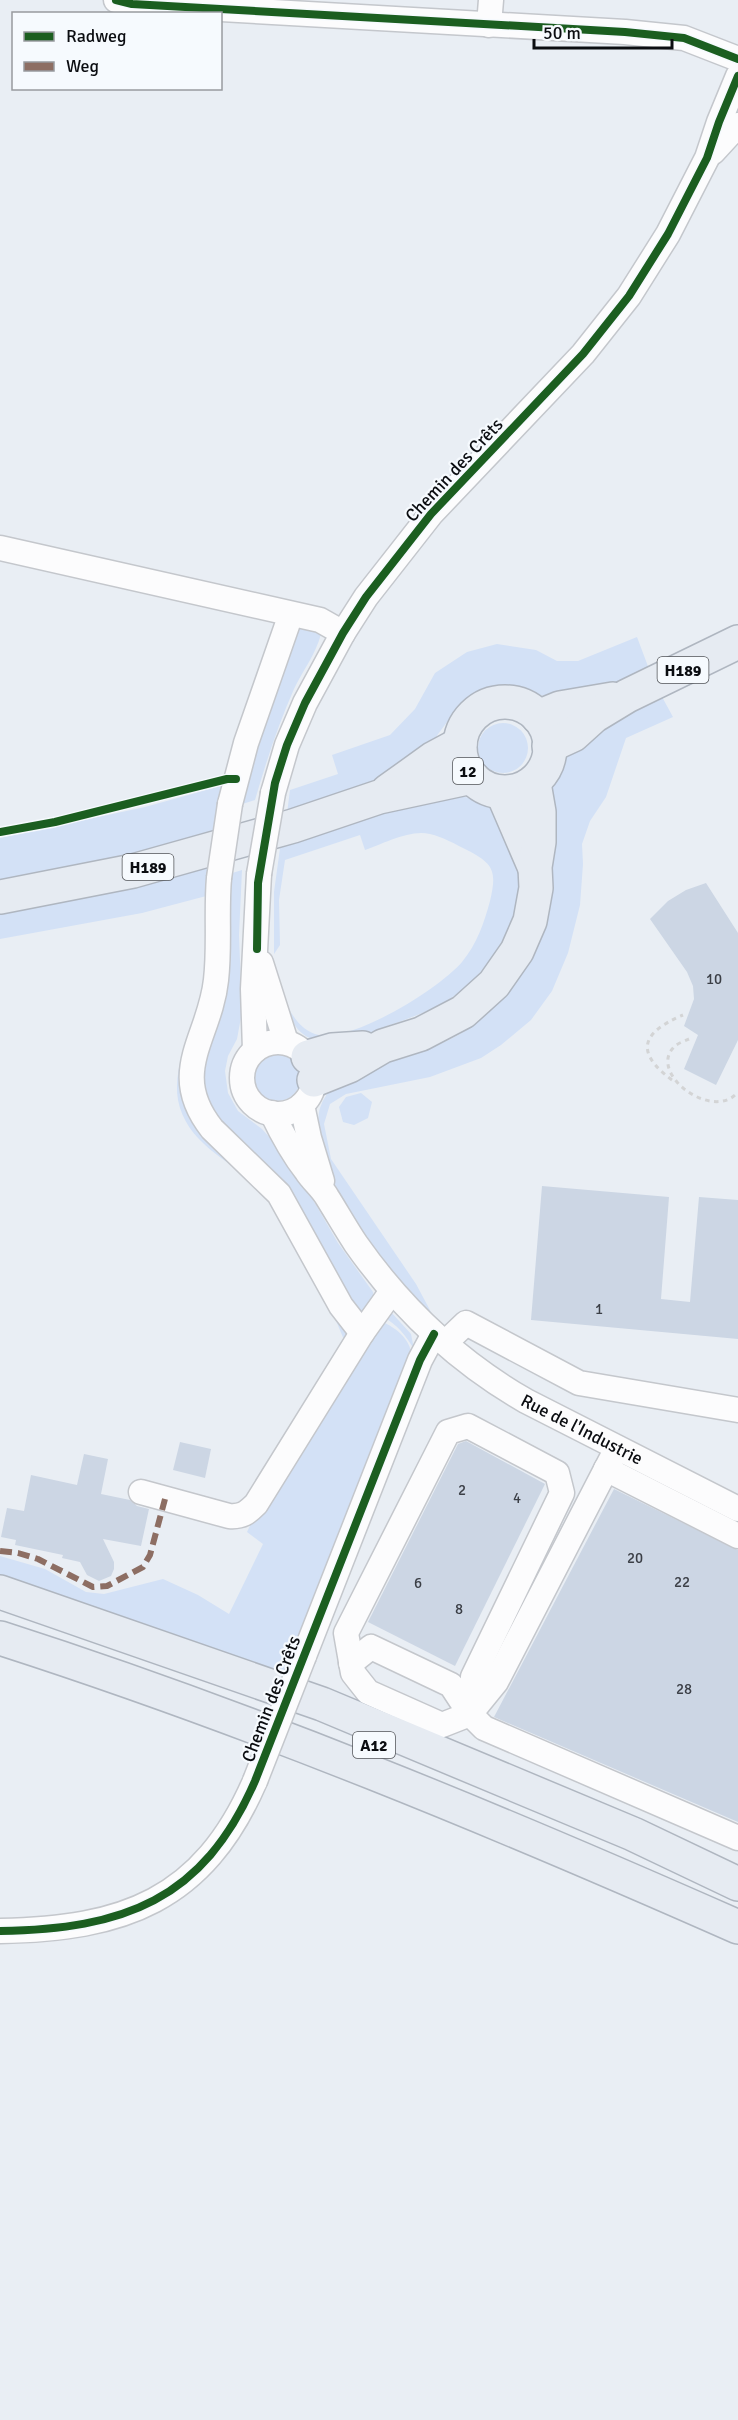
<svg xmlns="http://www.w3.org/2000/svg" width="738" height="2420" font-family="Signika,sans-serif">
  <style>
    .green { fill: #d3e1f6 }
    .building { fill: #ccd6e4 }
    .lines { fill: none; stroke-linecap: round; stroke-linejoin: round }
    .minor-casing { stroke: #c4c7cc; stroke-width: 27 }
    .highway-casing { stroke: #afb6c0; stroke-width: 36 }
    .path { stroke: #d3d4d5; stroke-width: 3; stroke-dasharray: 4.5 4.5; stroke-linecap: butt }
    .minor { stroke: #fcfcfd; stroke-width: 24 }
    .highway { stroke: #e6ebf2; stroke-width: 33 }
    .minor-bridge-casing { stroke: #c4c7cc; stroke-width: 27; stroke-linecap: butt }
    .minor-bridge { stroke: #fcfcfd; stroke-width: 24 }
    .quiet { stroke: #8d6e63; stroke-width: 6; stroke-dasharray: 12 6; stroke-linecap: butt }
    .cycleway-casing { stroke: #f6fafe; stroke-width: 11 }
    .cycleway { stroke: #1b5e20; stroke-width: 8 }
    .labels { text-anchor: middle; stroke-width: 4.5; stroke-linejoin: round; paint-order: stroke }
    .number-label { font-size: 15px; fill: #3b3f46 }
    .shield { fill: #f6fafe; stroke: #525458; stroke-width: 1.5 }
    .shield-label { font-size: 16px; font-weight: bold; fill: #0b0d11 }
    .street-label { font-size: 18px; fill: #0b0d11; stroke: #f6fafe }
  </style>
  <rect width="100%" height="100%" fill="#e9eef4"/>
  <g class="green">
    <path d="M307,624l14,10c-5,20 -18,36 -27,55 -16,36 -28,73 -39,111l-19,6 61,-179z"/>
    <path d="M637,637l12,32 -47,19 -42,9 -26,-2 -26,-9 -29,6 -23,18 -29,39 -47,30 -93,34 3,-23 48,-16 -6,-19 58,-20 25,-26 20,-36 32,-21 30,-8 39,6 21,11h21z"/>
    <path d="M661,695l12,22 -47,21 -20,59 -16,24 -8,23 1,20 -3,41 -12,48 -16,38 -21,29 -30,25 -20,13 -51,19 -84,17 -16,10 -6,20 7,35 85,125 15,28c-27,-17 -89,-106 -103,-137 -6,-15 -13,-52 -8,-67 13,-38 58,-41 90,-52 26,-9 56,-22 76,-41 32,-31 57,-67 64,-112 7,-50 -17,-123 28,-160 7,-6 16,-9 24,-14 20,-11 39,-23 59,-34z"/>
    <circle cx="503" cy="748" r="25"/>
    <path d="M228,784l-9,50 -89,22 -130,26v-44l145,-31z"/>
    <path d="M449,794c38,6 44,10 60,45 3,7 10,17 11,25 5,49 -27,105 -66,132 -20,14 -44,22 -67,30 -18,8 -45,20 -65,16 -21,-4 -31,-17 -35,-36 7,12 16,26 32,29 35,7 121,-47 143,-73 15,-18 22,-39 28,-61 7,-30 4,-37 -23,-51 -12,-6 -24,-13 -37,-16 -20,-5 -47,10 -65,16l-5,-15 -75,25 -6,40 1,45 -6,9v-62l7,-51z"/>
    <path d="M214,860c-1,12 -4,24 -3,36 1,30 5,61 0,91 -7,40 -32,72 -20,114 11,42 59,62 83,95 28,36 49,86 71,127l5,18 -2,8c-19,-44 -50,-127 -85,-159 -30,-29 -76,-44 -85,-90 -6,-36 16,-72 25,-106 8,-32 6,-66 7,-99l-68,18 -142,26v-29l136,-26z"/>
    <path d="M242,870l-3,65 3,77 -5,27 -9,17 -3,15 3,22 10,18 24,18 28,31 48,83 35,49 1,9 -11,12h-9l-145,-195 -12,-60 29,-183z"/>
    <circle cx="277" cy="1077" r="24"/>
    <path d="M361,1093l11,9 -4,16 -14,7 -11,-3 -4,-15 7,-10z"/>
    <path d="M390,1311l21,23 3,15c-8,-13 -17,-25 -31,-32z"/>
    <path d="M381,1321c17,8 31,19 31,39l-132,326 -280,-98v-32l45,13 41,23 18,2 59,-15 35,16 31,19 34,-70 -16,-12 7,-15z"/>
  </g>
  <g class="building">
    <path d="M706,883l32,50v107l-22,45 -32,-16 14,-34 -14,-9 10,-27 -1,-13 -6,-14 -37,-53 18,-18 18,-11z"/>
    <path d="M542,1186l127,11 -8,102 29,3 9,-105 39,3v139l-207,-19z"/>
    <path d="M466,1441l79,43 -90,182 -87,-44 90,-178z"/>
    <path d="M180,1442l31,7 -6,29 -32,-8z"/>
    <path d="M84,1454l24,5 -7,35 29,6 7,6 12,3 -8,37 -38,-7 11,23v7l-3,7 -12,5 -12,-6 -7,-13 -18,-4 1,-3 -48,-10 1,-5 -15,-3 6,-29 17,3 7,-36 46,10z"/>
    <path d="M614,1489l124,61v272l-244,-105z"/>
  </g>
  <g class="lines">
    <defs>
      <g id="minor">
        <path d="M116,0l16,4 493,28 59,6 54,21"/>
        <path d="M489,25l2,-25"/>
        <path d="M713,152l25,-27"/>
        <path d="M0,548l320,72 23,13"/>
        <path d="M273,793l14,-48 18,-42 38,-70 23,-36 65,-83 152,-160 46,-58 39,-62 39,-76 12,-36 19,-46"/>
        <path d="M230,804l16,-61 45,-129"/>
        <path d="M219,878c-3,34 1,68 -3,102 -6,58 -49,92 -4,149l67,65 62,112 21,27"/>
        <path d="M261,963l25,79"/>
        <circle cx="278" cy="1078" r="36"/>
        <path d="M255,1050l-2,-61 6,-115"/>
        <path d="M302,1105l7,33 13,43"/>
        <path id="s1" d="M272,1113c10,21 21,41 35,59 6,9 15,16 20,25 10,16 19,32 29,47 45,64 102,118 170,157l212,108"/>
        <path d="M445,1343l21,-20 113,60 159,27"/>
        <path d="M468,1426l89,47 5,20 -89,184 -3,37 -28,11 -74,-33 -15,-19 -7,-40 102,-201z"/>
        <path d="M617,1448l-121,234 -26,32 14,14 254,110"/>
        <path d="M606,1469l132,67"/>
        <path d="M141,1492l88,24c13,1 18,-3 27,-12l106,-171 30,-42"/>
        <path d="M304,1656l116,-296 14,-26"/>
        <path d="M351,1663l20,-16 80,38 19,29"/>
        <path d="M0,1931c123,-2 203,-30 255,-150"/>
      </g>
      <g id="highway">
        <circle cx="505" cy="747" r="45"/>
        <path d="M538,717l22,-9 53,-9"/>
        <path d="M549,746l24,-11 21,-19 33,-20 111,-54"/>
        <path d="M388,791l46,-33 26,-14"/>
        <path d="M503,794l31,72"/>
        <path d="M0,897l133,-26 160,-45 86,-29 93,-20"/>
        <path d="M308,1057l24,-7 31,-2"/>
        <path d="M314,1080l35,-14 34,-20 38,-12 42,-22 31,-28 23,-33 13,-30 6,-33 -1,-21 4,-25v-30l-5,-29"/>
        <path d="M0,1592l322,112 311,130 105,50"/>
        <path d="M0,1638c252,81 496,182 738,289"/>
      </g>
    </defs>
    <use href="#minor" class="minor-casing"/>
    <use href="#highway" class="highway-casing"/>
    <g class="path">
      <path d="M689,1039c-5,2 -13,5 -16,9 -24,27 41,74 65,44"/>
      <path d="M672,1080c-39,-29 -29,-48 11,-65"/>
    </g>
    <use href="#minor" class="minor"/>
    <use href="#highway" class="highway"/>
    <defs>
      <g id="minor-bridge">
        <path d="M259,874l14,-81"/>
        <path d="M219,878l11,-74"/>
        <path d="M255,1781l49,-125"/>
      </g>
    </defs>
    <use href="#minor-bridge" class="minor-bridge-casing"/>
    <use href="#minor-bridge" class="minor-bridge"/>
    <path class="quiet" d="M0,1551l18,2 20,6 55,28 14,-1 36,-19 7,-12 15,-56"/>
    <defs>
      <g id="cycleway">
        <path d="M116,0l16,4 493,28 59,6 54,21"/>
        <path d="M0,832l55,-10 172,-43h9"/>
        <path d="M257,949l1,-66 17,-100 12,-38 18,-42 38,-70 23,-36 65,-83 152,-160 46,-58 39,-62 39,-76 12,-36 19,-46"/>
        <path d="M0,1931c123,-2 203,-30 255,-150l165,-421 14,-26"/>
      </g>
    </defs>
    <use href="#cycleway" class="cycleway-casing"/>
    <use href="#cycleway" class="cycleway"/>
  </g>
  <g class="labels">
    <g class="number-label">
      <text x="714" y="984">10</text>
      <text x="599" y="1314">1</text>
      <text x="462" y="1495">2</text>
      <text x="517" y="1503">4</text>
      <text x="635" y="1563">20</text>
      <text x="682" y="1587">22</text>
      <text x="418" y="1588">6</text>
      <text x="459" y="1614">8</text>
      <text x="684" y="1694">28</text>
    </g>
    <g class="shield">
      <rect x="657.5" y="657" width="51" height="26" rx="4.5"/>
      <rect x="453" y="758" width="30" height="26" rx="4.5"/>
      <rect x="122.5" y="854" width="51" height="26" rx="4.5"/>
      <rect x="353" y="1732" width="42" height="26" rx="4.5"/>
    </g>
    <g class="shield-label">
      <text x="683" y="676">H189</text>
      <text x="468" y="777">12</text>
      <text x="148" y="873">H189</text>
      <text x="374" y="1751">A12</text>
    </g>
    <g class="street-label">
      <text transform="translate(454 470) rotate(-47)" y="6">Chemin des Crêts</text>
      <text dy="6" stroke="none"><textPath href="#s1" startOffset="452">Rue de l'Industrie</textPath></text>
      <text transform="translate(271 1699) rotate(-69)" y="6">Chemin des Crêts</text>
    </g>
  </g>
  <rect x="12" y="12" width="210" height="78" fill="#f6fafe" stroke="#989b9f" stroke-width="1.5"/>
  <rect x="24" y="32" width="30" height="9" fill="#1b5e20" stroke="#989b9f" stroke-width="1.5"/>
  <text x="66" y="42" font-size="18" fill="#0b0d11">Radweg</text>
  <rect x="24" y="62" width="30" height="9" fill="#8d6e63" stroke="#989b9f" stroke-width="1.5"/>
  <text x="66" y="72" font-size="18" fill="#0b0d11">Weg</text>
  <path d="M534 39v9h138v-9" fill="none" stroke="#0b0d11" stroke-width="3"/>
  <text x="543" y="39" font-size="18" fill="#0b0d11" stroke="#f6fafe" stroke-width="4.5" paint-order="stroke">50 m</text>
</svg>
